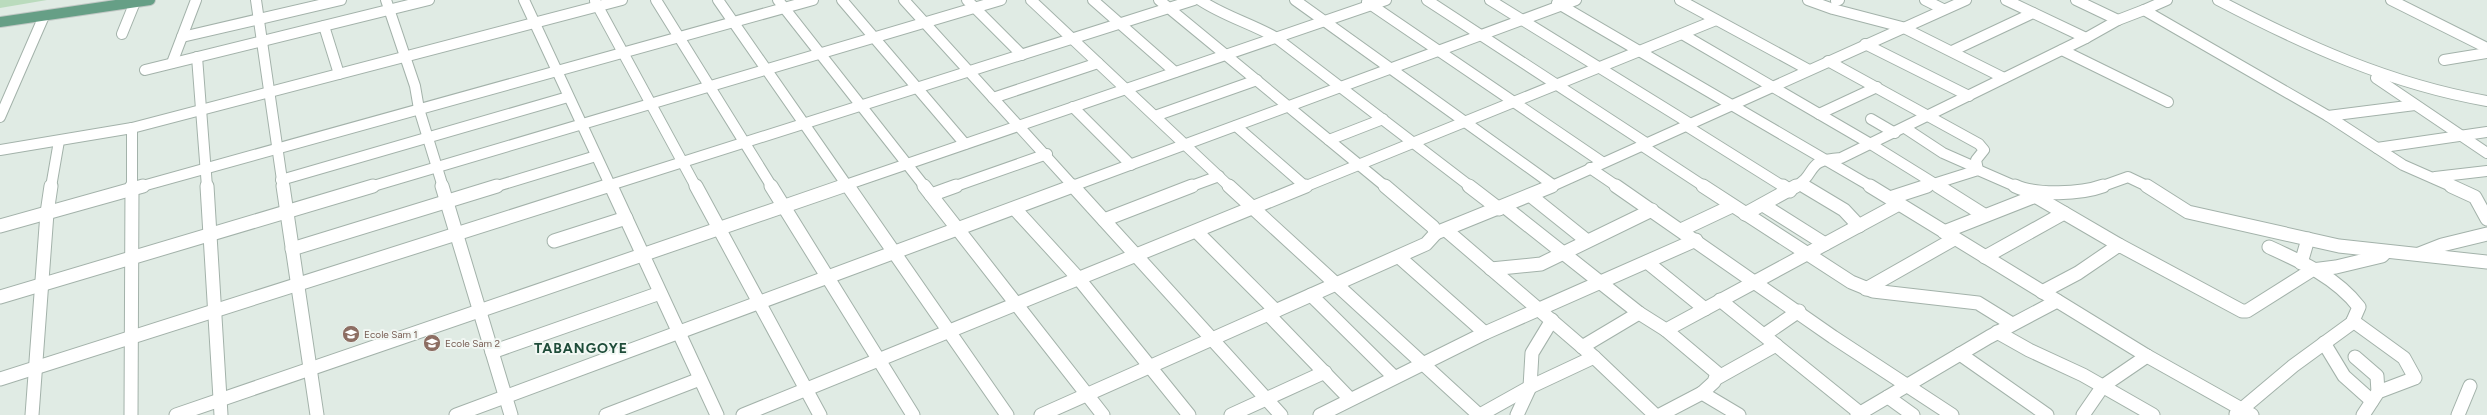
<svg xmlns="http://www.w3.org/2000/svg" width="2487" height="415" font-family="Figtree,sans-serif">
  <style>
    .green { fill: #badbbd }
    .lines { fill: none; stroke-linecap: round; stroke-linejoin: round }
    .minor-far1-casing { stroke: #a3b2aa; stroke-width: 12 }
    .minor-casing { stroke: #a3b2aa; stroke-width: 15 }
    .major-casing { stroke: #c1c8c5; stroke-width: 12 }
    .minor-far1 { stroke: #fff; stroke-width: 10 }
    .minor { stroke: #fff; stroke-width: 13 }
    .major { stroke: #669f86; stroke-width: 10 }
    .labels { text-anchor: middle; stroke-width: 4; stroke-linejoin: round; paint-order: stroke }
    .education-label { font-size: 10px; fill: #785e54; stroke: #f1f7f3; text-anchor: start }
    .district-label { font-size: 14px; font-weight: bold; letter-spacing: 1px; fill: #1e4c39; stroke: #f1f7f3 }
  </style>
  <rect width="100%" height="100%" fill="#e0ebe4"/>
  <path class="green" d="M0,0h47l-47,8z"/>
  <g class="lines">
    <defs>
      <g id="minor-far1">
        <path d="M256,0l27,187"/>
        <path d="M386,0l29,86 4,23 24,78"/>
        <path d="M524,0l87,187"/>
        <path d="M656,0l116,187"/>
        <path d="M718,0l130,187"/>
        <path d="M778,0l147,187"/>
        <path d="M842,0l123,144"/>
        <path d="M904,0l170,187"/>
        <path d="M967,0l55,55"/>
        <path d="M1031,0l199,187"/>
        <path d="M1093,0l82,72"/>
        <path d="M1159,0l227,187"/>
        <path d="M1200,0c24,16 50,23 75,37l196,150"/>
        <path d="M1295,0l258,185"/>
        <path d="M1427,0l219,143"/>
        <path d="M1490,0l199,123"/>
        <path d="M1680,0l129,70"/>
        <path d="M1808,0l25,9 69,18 102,51"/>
        <path d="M1925,0l18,9"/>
        <path d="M2076,0l42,20"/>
        <path d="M2167,0l-23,10 184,106 75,49 50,22"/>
        <path d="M2218,0c86,45 172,84 269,101"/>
        <path d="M2391,0l96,48"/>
        <path d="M595,1l101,186"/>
        <path d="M1836,1l3,-1"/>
        <path d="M1367,2l235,160"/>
        <path d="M1557,3l315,184"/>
        <path d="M324,26l15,48"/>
        <path d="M122,34l13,-32"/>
        <path d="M1682,34l187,109 71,44"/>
        <path d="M182,37l159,-37"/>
        <path d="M2086,38l32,-18 26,-10"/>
        <path d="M1865,44l104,52"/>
        <path d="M2062,50l106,52"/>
        <path d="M1952,51l81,-38"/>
        <path d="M197,57l10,130"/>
        <path d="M2444,60l43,-7"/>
        <path d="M1828,61l151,83 5,6 -8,10 2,10"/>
        <path d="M172,63l24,-63"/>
        <path d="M145,70l284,-70"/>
        <path d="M2376,78l111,75"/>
        <path d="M993,98l105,-35"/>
        <path d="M1073,107l58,58"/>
        <path d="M1819,114l58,-27"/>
        <path d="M1155,116l102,-36"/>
        <path d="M2328,116l87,-11"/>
        <path d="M0,117l44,-101"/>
        <path d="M1871,119l24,14"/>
        <path d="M1685,125l99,62"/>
        <path d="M1236,126l70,61"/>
        <path d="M1905,128l38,25 34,15"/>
        <path d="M1329,140l54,-21"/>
        <path d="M1641,145l64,42"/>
        <path d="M2377,148l110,-16"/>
        <path d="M0,150l132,-22 490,-128"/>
        <path d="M1590,168l28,19"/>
        <path d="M2435,177l52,-6"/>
        <path d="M281,180l287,-83"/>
        <path d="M1800,184l6,3"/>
        <path d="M51,187l8,-46"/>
        <path d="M132,187v-59"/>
        <path d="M139,187l674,-187"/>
        <path d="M370,187l631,-187"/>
        <path d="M494,187l102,-31"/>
        <path d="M604,187l590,-187"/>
        <path d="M840,187l546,-187"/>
        <path d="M953,187l94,-33"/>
        <path d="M1070,187l506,-187"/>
        <path d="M1189,187l30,-11"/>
        <path d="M1304,187l412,-167"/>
        <path d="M1550,187l416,-187"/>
        <path d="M1794,187c25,-13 9,-27 47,-29l245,-120 -80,-38"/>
        <path d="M1924,187l54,-17 39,17"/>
        <path d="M2100,187l28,-10 21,10"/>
      </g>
      <g id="minor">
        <path d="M207,186l14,229"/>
        <path d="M283,186l34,229"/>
        <path d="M442,186l69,229"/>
        <path d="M611,186l106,229"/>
        <path d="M696,186l124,229"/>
        <path d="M771,186l142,229"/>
        <path d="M848,186l159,229"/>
        <path d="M924,186l179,229"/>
        <path d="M1073,186l208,229"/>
        <path d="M1229,186l250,229"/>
        <path d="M1469,186l30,23"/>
        <path d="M1616,186l217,151 119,78"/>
        <path d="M1703,186l148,96 22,9 105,12 34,21"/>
        <path d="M1783,186l7,5"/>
        <path d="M1804,186l40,24 15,16"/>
        <path d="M1870,186l277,170 105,59"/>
        <path d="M1938,186l46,29"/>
        <path d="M2015,186c21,10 66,8 88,0"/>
        <path d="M2147,186l41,26 151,34 148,16"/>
        <path d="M2451,186l24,11 12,22"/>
        <path d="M2028,192l91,53"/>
        <path d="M931,195l25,-9"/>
        <path d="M1531,196l55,44"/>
        <path d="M1890,198l37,-12"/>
        <path d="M1763,205l62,39"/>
        <path d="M1505,207l134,106 27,17 233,-126"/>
        <path d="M1015,209l64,70 110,136"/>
        <path d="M1745,214l51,-28"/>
        <path d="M1104,220l88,-34"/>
        <path d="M0,226l143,-40"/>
        <path d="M1446,230l148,127 61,58"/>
        <path d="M1681,230l51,-24"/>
        <path d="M1197,232l79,79"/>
        <path d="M1944,232l89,-35"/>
        <path d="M1436,233l116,-47"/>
        <path d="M554,241l72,-23"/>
        <path d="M292,249l205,-63"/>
        <path d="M2419,254l23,-9 45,-11"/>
        <path d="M1399,257l86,76"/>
        <path d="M1985,257l79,-44"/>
        <path d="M1647,262l58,47"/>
        <path d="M2301,263l7,-24"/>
        <path d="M1491,269l50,-5 111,-54"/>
        <path d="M1866,289l88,-50"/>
        <path d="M2042,292l36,-19 41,-28 123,66h5l65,-41 24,-3 46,-11 4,-4"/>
        <path d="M1311,295l83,82"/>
        <path d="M0,297l373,-111"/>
        <path d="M1720,300l140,113"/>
        <path d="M1268,314l82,85"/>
        <path d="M2353,321l51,37 11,20 -37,14 -15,23"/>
        <path d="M1666,330l51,43 -3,9 -12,11 37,22"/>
        <path d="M1997,332l32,18 54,25 70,40"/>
        <path d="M1764,335l35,-24"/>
        <path d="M2324,343l20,33 28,25"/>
        <path d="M1582,347l57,-34"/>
        <path d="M492,352l168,-59"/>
        <path d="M1960,354l87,61"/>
        <path d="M2355,357l22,19 1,16"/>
        <path d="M1717,378l59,-33"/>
        <path d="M0,379l607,-193"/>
        <path d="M1888,397l25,18"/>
        <path d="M2236,414l57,-48 59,-43 7,-16c-22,-29 -57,-45 -90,-60"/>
        <path d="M32,415l15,-202 4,-27"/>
        <path d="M131,415l1,-229"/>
        <path d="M176,415l667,-229"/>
        <path d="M456,415l617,-229"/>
        <path d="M606,415l94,-36"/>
        <path d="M743,415l563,-229"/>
        <path d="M1041,415l385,-171 10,-11 -3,-6 -48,-41"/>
        <path d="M1231,415l94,-43"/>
        <path d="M1320,415l165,-82 211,-93"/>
        <path d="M1480,415l50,-28 64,-30"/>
        <path d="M1517,415l13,-28 2,-34 20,-33"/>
        <path d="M1660,415l42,-22"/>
        <path d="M1857,415l132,-78 68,-36"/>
        <path d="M2083,415l20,-29 44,-30"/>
        <path d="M2458,415l12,-29"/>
      </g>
      <path id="major" d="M0,22l150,-22"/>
    </defs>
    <use href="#minor-far1" class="minor-far1-casing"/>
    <use href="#minor" class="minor-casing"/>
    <use href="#major" class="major-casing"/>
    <use href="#minor-far1" class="minor-far1"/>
    <use href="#minor" class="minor"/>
    <use href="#major" class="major"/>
  </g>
  <defs>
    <symbol id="school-disc" viewBox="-11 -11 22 22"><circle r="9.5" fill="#8d6e63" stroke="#f1f7f3"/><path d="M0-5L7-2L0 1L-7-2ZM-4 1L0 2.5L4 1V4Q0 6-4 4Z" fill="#fff"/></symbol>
  </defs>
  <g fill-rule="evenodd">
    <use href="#school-disc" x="341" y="324" width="20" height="20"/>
    <use href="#school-disc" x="422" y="333" width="20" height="20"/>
  </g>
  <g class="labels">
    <g class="education-label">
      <text x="364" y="338">Ecole Sam 1</text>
      <text x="445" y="347">Ecole Sam 2</text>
    </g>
    <g class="district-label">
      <text x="581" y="353">TABANGOYE</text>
    </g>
  </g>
</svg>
